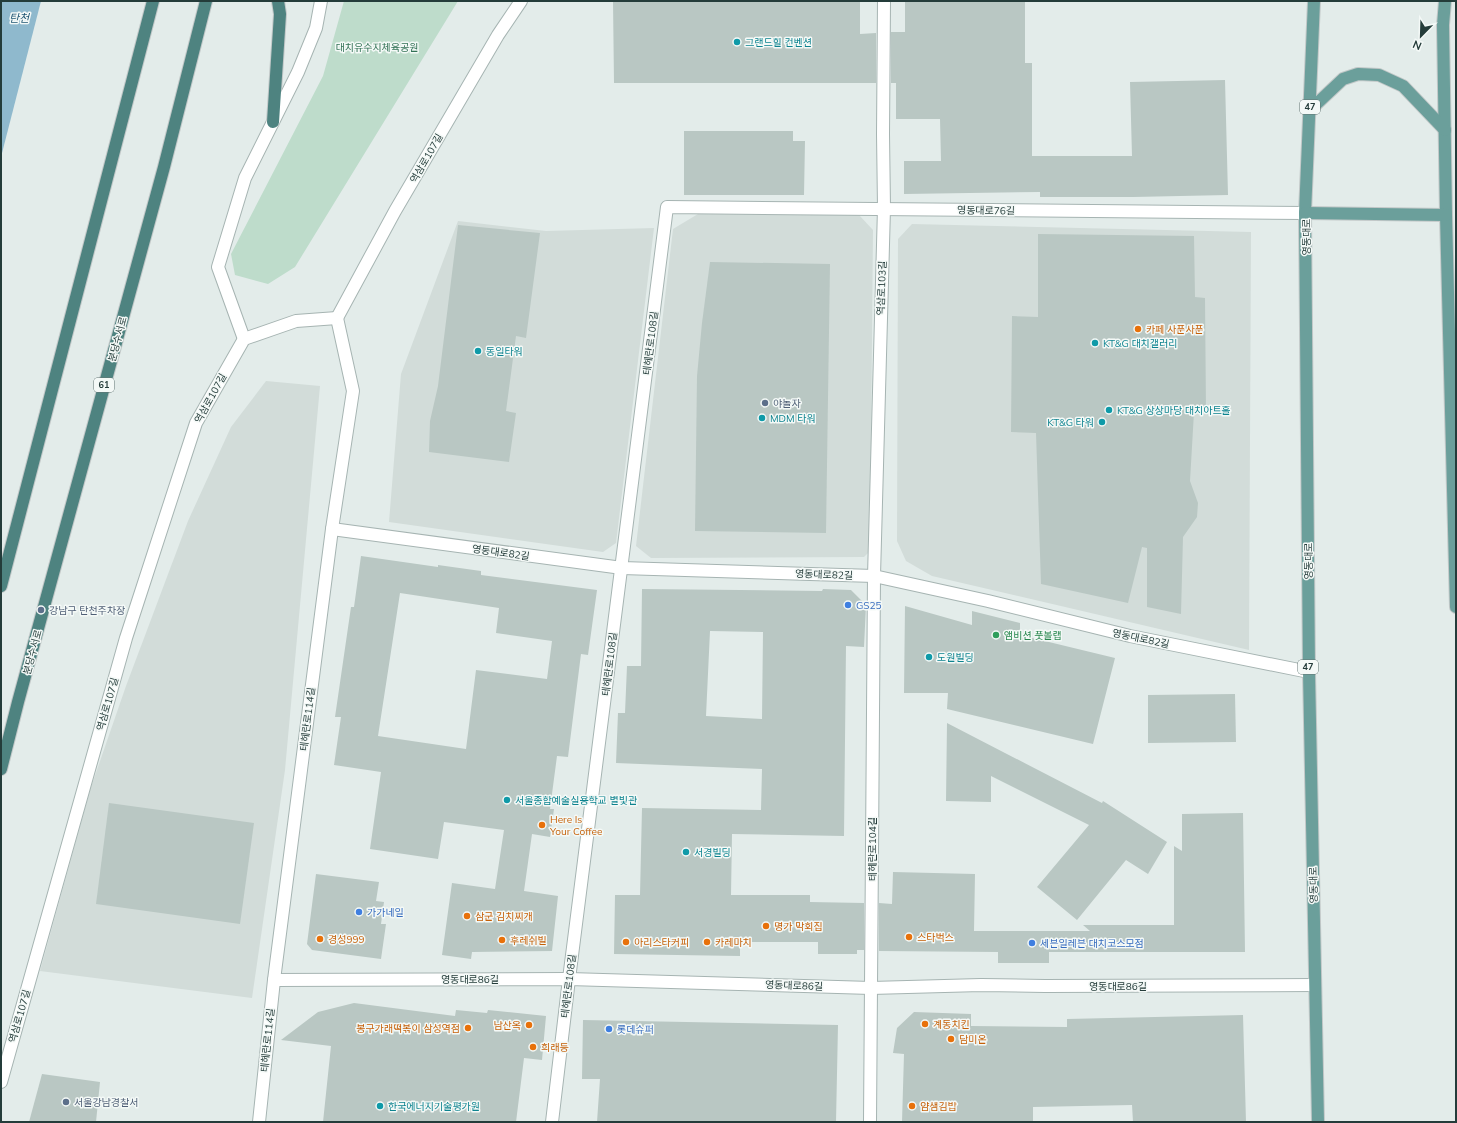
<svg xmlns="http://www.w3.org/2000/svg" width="1457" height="1123" font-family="Mulish,'Noto Sans KR',sans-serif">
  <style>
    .built { fill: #d2dcd9 }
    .green { fill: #bedccb }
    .water { fill: #8fb9cd }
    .building { fill: #b9c7c3; fill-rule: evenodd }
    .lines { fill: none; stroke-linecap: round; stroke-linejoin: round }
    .minor-casing { stroke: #a6b4b2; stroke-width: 14 }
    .tertiary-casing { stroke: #a6b4b2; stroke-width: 14 }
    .primary-casing { stroke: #c2c8c8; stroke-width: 14 }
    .trunk-casing { stroke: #c2c8c8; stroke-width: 14 }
    .minor { stroke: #fff; stroke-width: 12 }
    .tertiary { stroke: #fff; stroke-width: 12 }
    .primary { stroke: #6b9f9b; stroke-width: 12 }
    .trunk { stroke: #4e8380; stroke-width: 12 }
    .culture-dot { fill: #0f9aa8; stroke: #f4f9f7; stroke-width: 1.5 }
    .food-dot { fill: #e8710a; stroke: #f4f9f7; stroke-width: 1.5 }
    .service-dot { fill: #5c6f8a; stroke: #f4f9f7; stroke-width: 1.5 }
    .shop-dot { fill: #3f7fe0; stroke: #f4f9f7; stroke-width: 1.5 }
    .leisure-dot { fill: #2e9e5b; stroke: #f4f9f7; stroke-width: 1.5 }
    .labels { text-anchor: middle; stroke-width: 3; stroke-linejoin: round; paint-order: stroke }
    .shield { fill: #f4f9f7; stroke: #627573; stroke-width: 1 }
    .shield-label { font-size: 9px; font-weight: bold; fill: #243c3a }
    .culture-label { font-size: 10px; fill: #0d838f; stroke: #f4f9f7; text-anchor: start }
    .park-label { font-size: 10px; fill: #317155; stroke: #f4f9f7 }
    .street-label { font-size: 10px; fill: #243c3a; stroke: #f4f9f7 }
    .food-label { font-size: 10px; fill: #c56008; stroke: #f4f9f7; text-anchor: start }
    .service-label { font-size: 10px; fill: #4e5e75; stroke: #f4f9f7; text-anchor: start }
    .shop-label { font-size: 10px; fill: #366cbe; stroke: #f4f9f7; text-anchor: start }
    .leisure-label { font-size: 10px; fill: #27864d; stroke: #f4f9f7; text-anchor: start }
    .water-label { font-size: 11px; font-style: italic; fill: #225875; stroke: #f4f9f7 }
  </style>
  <rect width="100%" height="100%" fill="#e3ecea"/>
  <g class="built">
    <path d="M698,214l161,1 14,15 -3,321 -6,6 -213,1 -15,-12 37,-317z"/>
    <path d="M458,221l88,10 108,-3 -38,315 -13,9 -214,-30 12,-148z"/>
    <path d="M912,224l339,8 -2,418 -317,-74 -26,-15 -9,-20 1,-302z"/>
    <path d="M266,381l54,5 -35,384 -33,228 -212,-27 50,-181 36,-104 62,-165 43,-94z"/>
  </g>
  <path class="green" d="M344,1h114l-163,266 -27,17 -33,-9 -4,-21 92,-178z"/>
  <path class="water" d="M1,1h40l-40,156z"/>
  <g class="building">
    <path d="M613,1h247v33l16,-1v50h-262z"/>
    <path d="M905,1h120v62h7v93h100l-2,-74 95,-2 3,115 -95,2h-93v-5l-136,2v-33h37l-1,-42h-44v-36h-5v-51h14z"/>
    <path d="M684,131h109v10h12l-1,54h-120z"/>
    <path d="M458,225l82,8 -14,105 -10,-2 -10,75 10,2 -7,49 -80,-10 1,-31 8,-35z"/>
    <path d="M1038,234l156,2 1,61 10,1 1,114h-12l-4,69 8,22 -1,14 -14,20 -2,77 -34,-7v-59l-5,-1 -14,56 -87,-19 -5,-151 -25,-1 1,-116 26,1z"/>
    <path d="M710,262l120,2 -4,269 -131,-2 2,-155 5,-53z"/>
    <path d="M361,556l77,11v-2l43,6v4l116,15 -9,65 -7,-1 -13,103 -11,-1 -7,53h4l-4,28 -18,-3 -8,57 34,5 -6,55 -80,1 -1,7 -29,-4 10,-72 43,6 9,-59 -60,-8 -6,37 -68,-10 11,-77 -47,-7 7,-48h-6l16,-110h3zM400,593l99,15 -3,25 56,8 -5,38 -71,-9 -10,79 -88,-13z"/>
    <path d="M642,589l180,2 1,-2 28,1 15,15 -2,42 -18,-1 -2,190 -112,-2 -1,61h79v7l54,1v47h-7v4h-39v-12h-78v14l-126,-2 1,-59h25l2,-87 119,2 1,-41 -146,-6 2,-50h7l2,-47h14zM710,631l53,1 -1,87 -56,-3z"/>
    <path d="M905,606l67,19v-14l48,12v12l95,23 -22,86 -146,-35 1,-16h-44z"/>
    <path d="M1235,694l1,48 -88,1v-48z"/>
    <path d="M947,723l155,80 1,-2 64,41 -19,32 -22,-14 -49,60 -40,-33 52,-62 -98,-49v26l-45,-1z"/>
    <path d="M109,803l145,20 -14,101 -144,-20z"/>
    <path d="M1243,813l2,139h-196v11h-51v-11l-119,-1v-48l13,1 1,-32 82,2 -1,57h116l-7,-6h91v-79l8,5v-37z"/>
    <path d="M316,874l63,8 -3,19 8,1 -3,22h5l-5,35 -69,-9 -5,-6z"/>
    <path d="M354,1003l101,13 1,-6 31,3 1,-3 58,6 -4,44 -18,-2 -8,64h-193l8,-76 -50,-6 37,-28z"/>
    <path d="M914,1012l57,2v12l96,1v-8l176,-4 3,107h-113l-1,-17 -99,2v15h-131l2,-68 -11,-1 4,-25z"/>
    <path d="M583,1020l255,5 -2,97h-239l3,-43h-18z"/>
    <path d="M42,1074l58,8 -4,40h-67z"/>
  </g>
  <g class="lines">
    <defs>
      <g id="minor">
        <path d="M244,339l-26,-72 27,-89 53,-106 18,-44 5,-27"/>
        <path d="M332,529l290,39 252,8 114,25 142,35 179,36"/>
        <path d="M274,980l295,-1 302,9 110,-3 64,1 270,-1"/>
        <path d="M552,1122l17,-143 98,-772 638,6"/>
        <path d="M870,1122l4,-546 10,-368 -1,-74 1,-133"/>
      </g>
      <g id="tertiary">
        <path d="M337,318l58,-107 103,-176 23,-34"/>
        <path d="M1,1082l125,-444 70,-215 48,-84 52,-18 41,-3"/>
        <path d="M259,1122l15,-142 58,-451 21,-138 -16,-73"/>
      </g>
      <g id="primary">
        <path d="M1314,1l-9,212 4,459 9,450"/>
        <path d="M1445,1l-2,24 3,190 10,392"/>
        <path d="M1309,111l34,-32 15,-5 21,1 24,11 42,44"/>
        <path d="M1305,213l141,2"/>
      </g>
      <g id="trunk">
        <path d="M273,122l7,-108 -2,-13"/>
        <path d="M1,586l152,-585"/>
        <path d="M1,769l17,-67 146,-535 42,-166"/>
      </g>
    </defs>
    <use href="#minor" class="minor-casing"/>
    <use href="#tertiary" class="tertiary-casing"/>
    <use href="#primary" class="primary-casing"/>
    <use href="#trunk" class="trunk-casing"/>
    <use href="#minor" class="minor"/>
    <use href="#tertiary" class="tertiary"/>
    <use href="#primary" class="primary"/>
    <use href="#trunk" class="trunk"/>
  </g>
  <g class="culture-dot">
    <circle cx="737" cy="42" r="4"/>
    <circle cx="1095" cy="343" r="4"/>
    <circle cx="478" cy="351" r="4"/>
    <circle cx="1109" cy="410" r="4"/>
    <circle cx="762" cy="418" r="4"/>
    <circle cx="1102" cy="422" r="4"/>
    <circle cx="929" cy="657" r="4"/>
    <circle cx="507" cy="800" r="4"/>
    <circle cx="686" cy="852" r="4"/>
    <circle cx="380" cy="1106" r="4"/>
  </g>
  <g class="food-dot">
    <circle cx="1138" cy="329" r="4"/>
    <circle cx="542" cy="825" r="4"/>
    <circle cx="467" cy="916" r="4"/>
    <circle cx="766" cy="926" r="4"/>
    <circle cx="909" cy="937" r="4"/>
    <circle cx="320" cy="939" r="4"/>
    <circle cx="502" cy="940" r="4"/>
    <circle cx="626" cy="942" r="4"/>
    <circle cx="707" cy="942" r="4"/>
    <circle cx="925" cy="1024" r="4"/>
    <circle cx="529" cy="1025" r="4"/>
    <circle cx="468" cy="1028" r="4"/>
    <circle cx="951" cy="1039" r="4"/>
    <circle cx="533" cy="1047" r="4"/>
    <circle cx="912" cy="1106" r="4"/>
  </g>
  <g class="service-dot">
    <circle cx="765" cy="403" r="4"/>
    <circle cx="41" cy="610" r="4"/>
    <circle cx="66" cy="1102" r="4"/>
  </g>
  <g class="shop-dot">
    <circle cx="848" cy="605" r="4"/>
    <circle cx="359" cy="912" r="4"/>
    <circle cx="1032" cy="943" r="4"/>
    <circle cx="609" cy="1029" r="4"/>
  </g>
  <circle class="leisure-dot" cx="996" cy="635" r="4"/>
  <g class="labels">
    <g class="shield">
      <rect x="1300" y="100" width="20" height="14" rx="3"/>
      <rect x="94" y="378" width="20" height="14" rx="3"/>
      <rect x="1298" y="660" width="20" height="14" rx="3"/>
    </g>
    <g class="shield-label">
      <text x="1310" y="110">47</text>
      <text x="104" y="388">61</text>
      <text x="1308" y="670">47</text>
    </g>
    <g class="culture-label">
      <text x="745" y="46">그랜드힐 컨벤션</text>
      <text x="1103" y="347">KT&amp;G 대치갤러리</text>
      <text x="486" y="355">동일타워</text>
      <text x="1117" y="414">KT&amp;G 상상마당 대치아트홀</text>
      <text x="770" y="422">MDM 타워</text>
      <text x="1094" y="426" text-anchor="end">KT&amp;G 타워</text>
      <text x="937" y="661">도원빌딩</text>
      <text x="515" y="804">서울종합예술실용학교 별빛관</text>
      <text x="694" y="856">서경빌딩</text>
      <text x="388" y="1110">한국에너지기술평가원</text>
    </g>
    <g class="park-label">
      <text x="377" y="51">대치유수지체육공원</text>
    </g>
    <g class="street-label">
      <text transform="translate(426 158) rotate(-60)" y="4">역삼로107길</text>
      <text transform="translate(986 210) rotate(1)" y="4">영동대로76길</text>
      <text transform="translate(1306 237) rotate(-90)" y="4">영동대로</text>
      <text transform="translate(881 288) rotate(-88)" y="4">역삼로103길</text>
      <text transform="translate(117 339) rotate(-75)" y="4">분당수서로</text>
      <text transform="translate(650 343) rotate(-83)" y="4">테헤란로108길</text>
      <text transform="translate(210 398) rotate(-61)" y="4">역삼로107길</text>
      <text transform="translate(501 552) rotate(8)" y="4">영동대로82길</text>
      <text transform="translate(1308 561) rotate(-90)" y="4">영동대로</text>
      <text transform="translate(824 574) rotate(2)" y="4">영동대로82길</text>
      <text transform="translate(1141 638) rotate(12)" y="4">영동대로82길</text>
      <text transform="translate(32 652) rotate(-75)" y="4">분당수서로</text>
      <text transform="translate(609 664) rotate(-83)" y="4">테헤란로108길</text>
      <text transform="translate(107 704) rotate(-74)" y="4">역삼로107길</text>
      <text transform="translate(307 719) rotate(-83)" y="4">테헤란로114길</text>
      <text transform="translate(872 849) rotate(-90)" y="4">테헤란로104길</text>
      <text transform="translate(1313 885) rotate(-91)" y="4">영동대로</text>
      <text x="470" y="983">영동대로86길</text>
      <text transform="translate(794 985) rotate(2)" y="4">영동대로86길</text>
      <text transform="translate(568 986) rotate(-83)" y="4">테헤란로108길</text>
      <text x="1118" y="990">영동대로86길</text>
      <text transform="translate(19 1016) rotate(-74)" y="4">역삼로107길</text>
      <text transform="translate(267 1040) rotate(-84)" y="4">테헤란로114길</text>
    </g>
    <g class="food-label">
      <text x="1146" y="333">카페 사푼사푼</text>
      <text x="550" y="823">Here Is<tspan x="550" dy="12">Your Coffee</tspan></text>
      <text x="475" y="920">삼군 김치찌개</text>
      <text x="774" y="930">명가 막회집</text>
      <text x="917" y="941">스타벅스</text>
      <text x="328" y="943">경성999</text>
      <text x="510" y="944">후레쉬빌</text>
      <text x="634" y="946">아리스타커피</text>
      <text x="715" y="946">카레마치</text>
      <text x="933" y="1028">계동치킨</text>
      <text x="521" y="1029" text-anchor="end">남산옥</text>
      <text x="460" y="1032" text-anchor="end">봉구가래떡볶이 삼성역점</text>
      <text x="959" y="1043">담미온</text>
      <text x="541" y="1051">희래등</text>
      <text x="920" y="1110">얌샘김밥</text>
    </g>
    <g class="service-label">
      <text x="773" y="407">야놀자</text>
      <text x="49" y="614">강남구 탄천주차장</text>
      <text x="74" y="1106">서울강남경찰서</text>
    </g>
    <g class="shop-label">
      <text x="856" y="609">GS25</text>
      <text x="367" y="916">가가네일</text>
      <text x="1040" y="947">세븐일레븐 대치코스모점</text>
      <text x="617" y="1033">롯데슈퍼</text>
    </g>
    <g class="leisure-label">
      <text x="1004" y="639">앰비션 풋볼랩</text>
    </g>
    <g class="water-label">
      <text x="19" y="22">탄천</text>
    </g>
  </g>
  <rect width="1457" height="1123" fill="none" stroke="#243c3a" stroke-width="4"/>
  <g transform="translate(1421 36) rotate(203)" stroke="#f4f9f7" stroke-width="3" paint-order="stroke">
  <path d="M0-3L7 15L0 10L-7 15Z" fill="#243c3a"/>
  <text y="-6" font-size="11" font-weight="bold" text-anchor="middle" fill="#243c3a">N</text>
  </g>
</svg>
